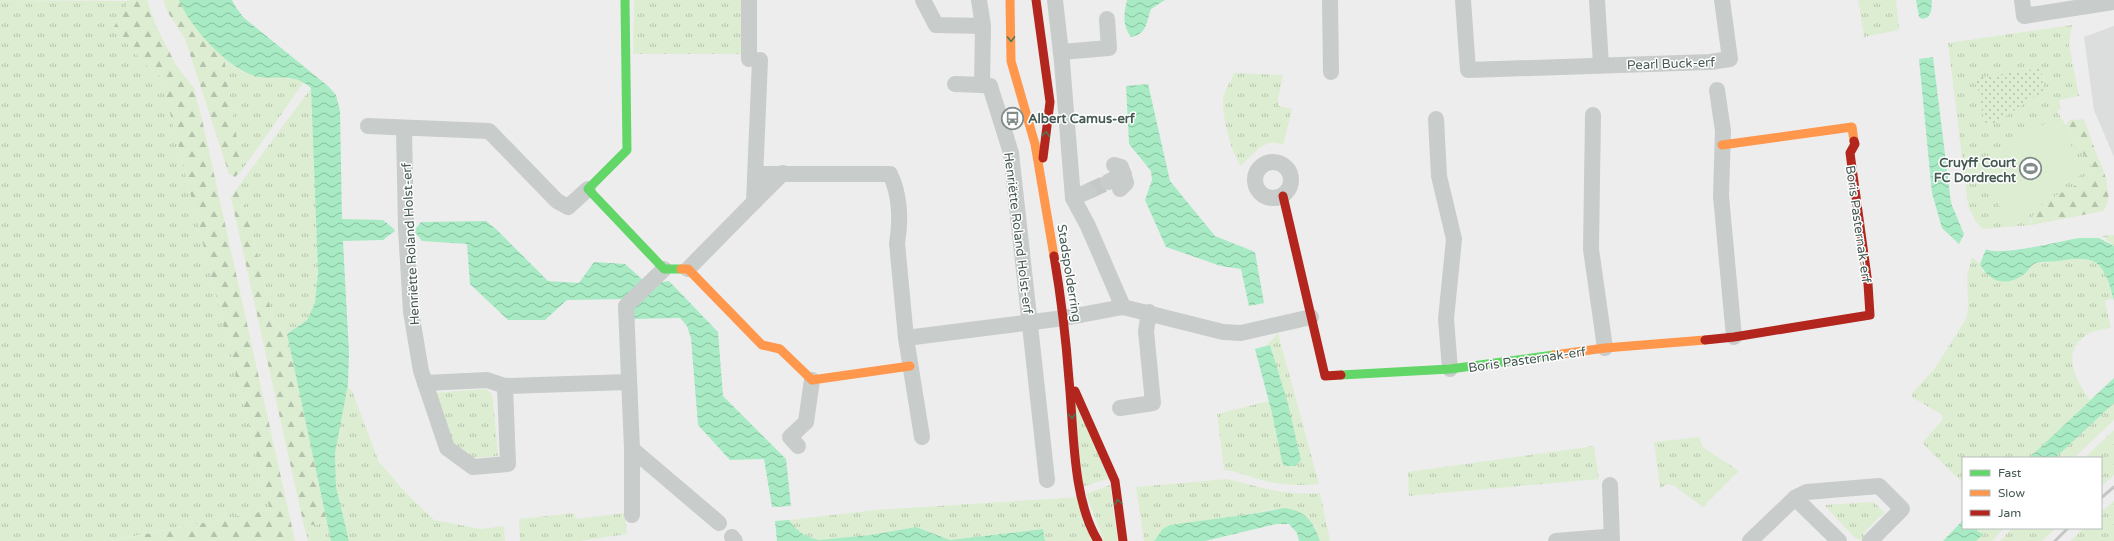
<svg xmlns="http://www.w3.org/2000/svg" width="2114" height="541" font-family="'Varela Round',sans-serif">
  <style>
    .education { fill: #dcdddd }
    .grass { fill: url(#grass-tufts) }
    .forest { fill: url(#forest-firs) }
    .park { fill: url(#park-dots) }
    .pitch { fill: #ddedd2 }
    .water { fill: url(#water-waves) }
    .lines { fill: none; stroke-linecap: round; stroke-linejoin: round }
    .street-tunnel { stroke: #c4c8c7; stroke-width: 16; stroke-dasharray: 16 8; stroke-linecap: butt }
    .street { stroke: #c8ccca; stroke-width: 16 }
    .fast { stroke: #63d668; stroke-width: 9 }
    .slow { stroke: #ff974d; stroke-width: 9 }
    .jam { stroke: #b3261e; stroke-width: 9 }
    .rail { stroke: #c3c6c5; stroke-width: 3 }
    .oneway { stroke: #4c7858 }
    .labels { text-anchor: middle; stroke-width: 3; stroke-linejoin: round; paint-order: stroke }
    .street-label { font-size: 13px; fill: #455953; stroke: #fff }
    .poi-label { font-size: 13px; font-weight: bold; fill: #455953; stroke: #fff; text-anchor: start }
  </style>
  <defs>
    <pattern id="grass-tufts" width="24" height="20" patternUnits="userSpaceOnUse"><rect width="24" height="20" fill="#ddedd2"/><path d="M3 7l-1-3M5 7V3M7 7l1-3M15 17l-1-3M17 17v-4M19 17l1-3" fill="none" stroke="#b5c3ad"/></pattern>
    <pattern id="forest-firs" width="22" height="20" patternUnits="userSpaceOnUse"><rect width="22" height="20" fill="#ddedd2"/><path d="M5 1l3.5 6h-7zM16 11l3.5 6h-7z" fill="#b5c3ad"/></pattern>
    <pattern id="park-dots" width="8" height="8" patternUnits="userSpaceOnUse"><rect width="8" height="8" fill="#ddedd2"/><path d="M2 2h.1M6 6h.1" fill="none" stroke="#b5c3ad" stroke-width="1.8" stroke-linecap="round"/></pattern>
    <pattern id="water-waves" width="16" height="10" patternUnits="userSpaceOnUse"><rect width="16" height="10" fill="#a7eac3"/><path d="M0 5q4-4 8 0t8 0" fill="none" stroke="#8ac1a1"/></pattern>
  </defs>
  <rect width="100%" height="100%" fill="#eeedee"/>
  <path class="education" d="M2114,26v131l-20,-47 -10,-73z"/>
  <g class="grass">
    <path d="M0,0l130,1 -16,26c14,16 30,40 47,50l109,433 -162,31h-108z"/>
    <path d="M634,0h107v54h-108z"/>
    <path d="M1858,0h38l3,30 -35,7z"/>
    <path d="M2072,25l-3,19 10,52 -20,4 2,9 -4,2 37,60c-5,3 -9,8 -14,12 -19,11 -39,18 -50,38l2,4 -49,4 -7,-7 -8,-16 -20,-163z"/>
    <path d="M224,58l18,14 17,5h31l14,5 -62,88z"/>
    <path d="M1234,73l49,2 -5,24 1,7 13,3 -9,36c-17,-9 -31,10 -42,21 -10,-14 -18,-46 -18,-64 -1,-8 8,-21 11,-29z"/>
    <path d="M311,88l7,184 -3,31 -8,17 -20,14 -13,-11 -34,-139z"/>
    <path d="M2114,235v11l-12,-10z"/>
    <path d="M1972,257l8,7 3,7 29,10 11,-6 11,-11 31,-5 23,-1 10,5 7,10 8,25 -8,3 6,27c-7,1 -15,2 -21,5 -31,17 -15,46 0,67l-61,58h-66v25l-41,-40 21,-24 -2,-5 -29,-17 1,-5 22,-24 31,-49 2,-12 -1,-31z"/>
    <path d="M1278,333l41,151c-18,2 -36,1 -53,-3 -15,-3 -27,-10 -42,-11l-7,-56 52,-13 15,65 17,-6 -29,-110 -2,-5 -4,1z"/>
    <path d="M347,386l5,5 27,71 27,31 28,27 47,9 23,-3 1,15h-156l-13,-54 -1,-34z"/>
    <path d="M485,389l6,4 2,5 5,58 -27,2 -15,-12 -9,-11 -14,-42z"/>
    <path d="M1074,394l36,84 -28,9z"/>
    <path d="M2114,403v17l-40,38h-19z"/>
    <path d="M2114,430v45l-13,12v-29h-17z"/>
    <path d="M1699,437l4,10 36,24 -36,36 -29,-21 -6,-2 -8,4 -6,-46z"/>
    <path d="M1594,446l5,33 -190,17 -1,-24z"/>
    <path d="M1227,479c35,8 56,17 93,14l10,48h-10l-5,-15 -43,-17 -116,28 -2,4h-10l-8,-54z"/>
    <path d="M1110,485l8,56h-14l-18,-47z"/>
    <path d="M1079,497l20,44h-54l-3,-12 -92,11 -34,-13 -46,8 -51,5c-14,-3 -23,-9 -30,-20l86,-10z"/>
    <path d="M2114,501v40h-44l14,-13h17v-16z"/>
    <path d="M1874,502l11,12 -7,4 -14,15v7l-8,-1 -32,-34z"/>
    <path d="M574,513l2,6 49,-6 2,21 -47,7h-60l-1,-22z"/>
    <path d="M327,523l4,18h-23l-4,-15z"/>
    <path d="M1979,528h25l-12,13h-16l6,-7 -5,-3z"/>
    <path d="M2012,528h44l-14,13h-42z"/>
  </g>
  <g class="forest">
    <path d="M128,0h19l9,26 20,39 18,23 9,36 92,417h-185l160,-31 -109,-433c-18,-11 -33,-33 -47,-50l15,-26z"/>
    <path d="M163,0h16l10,18 35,40 18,112 -7,7 -6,-3 -44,-135 -18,-28z"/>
    <path d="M2084,119c5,13 9,26 14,39 8,15 16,43 5,53l-71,14c-6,-18 36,-35 48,-42 5,-4 9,-9 14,-12l-28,-46 3,-5z"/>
    <path d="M240,184l34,139 13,11 40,189 -23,3 -73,-328z"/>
  </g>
  <path class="park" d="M2041,68l3,23 -49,32 -6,1 -5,-2 -8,-44z"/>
  <path class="pitch" d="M2054,118l33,53 -79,49 -33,-53z"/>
  <g class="water">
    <path d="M179,0h53l3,6 9,12 84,68 8,9 4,16 2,108 41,1 11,9 1,2 -12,9 -40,1 6,112 -1,31 -13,69 1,34 13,54h-18l-44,-207 20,-14 8,-17 3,-31 -7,-184c-19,-16 -31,-8 -52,-11 -29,-5 -70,-51 -80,-77z"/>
    <path d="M1127,0h38l-14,9c-5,14 -4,25 -20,28 -9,-11 -7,-25 -4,-37z"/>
    <path d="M1916,0h16l-1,12 -3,5 -6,2 -3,-2z"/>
    <path d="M1933,57l18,146 13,31 -5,10 -17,-16 -10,-35 -13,-134z"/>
    <path d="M1148,84l22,97 45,55 40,16 9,51 -15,3 -8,-37 -20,-3 -55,-19 -21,-47 7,-20 -1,-9 -22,-27 -3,-58z"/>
    <path d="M486,221l10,8 52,52 31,2 15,-21 31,2 18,16 -17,19 -59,1 -22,20h-37l-38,-36 -3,-40 -45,-3 -8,-10 7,-9z"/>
    <path d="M2079,238h20l15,8v55c-10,-38 -15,-47 -56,-40 -7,1 -18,0 -24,3 -5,3 -7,9 -11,11 -17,12 -34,7 -43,-11l6,-15c13,8 75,-8 93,-11z"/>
    <path d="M669,281l49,51 5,64 63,63 5,47 -19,1 -8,-48 -34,1 -32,-35 -7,-87 -4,-12 -7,-8 -49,1v-8l31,-29z"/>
    <path d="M1270,345l18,59 13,56 -6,6h-11l-2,-5 -10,-48 -17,-64z"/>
    <path d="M2114,378v25l-59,55h-26z"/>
    <path d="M1284,508c21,2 30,14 36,33h-21l-2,-8 -8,-9h-13l-71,17h-51l9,-12 7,-4 82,-11z"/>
    <path d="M789,520c7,11 16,17 30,20l51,-5 46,-8 34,13 93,-11 2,12h-268l-2,-20z"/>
    <path d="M1963,520v8h16l-2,3 6,3 -7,7h-33z"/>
  </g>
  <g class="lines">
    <path class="street-tunnel" d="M1089,191l19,-9"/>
    <g class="street">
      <path d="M923,0l13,25 47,1"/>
      <path d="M979,0l4,26 -1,59 8,1 21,67 36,327"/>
      <path d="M1055,0l7,62 11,136 15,28 35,81"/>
      <path d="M1330,0l1,72"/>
      <path d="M1463,0l5,70 242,-8 20,-3 -8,-59"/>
      <path d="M1597,0l4,65"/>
      <path d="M2022,0l2,16 90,-14"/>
      <path d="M1061,52l48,-4 -2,-29"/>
      <path d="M749,59v-59"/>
      <path d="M955,84l27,1"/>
      <path d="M1717,90l6,41 -2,65 13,141"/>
      <path d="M1593,115l-2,134 14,99"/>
      <path d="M1436,119l3,57 15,63 -8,80 4,50"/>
      <path d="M368,126l121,5 68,70 11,6 20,-18"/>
      <path d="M404,129l2,100 5,83 10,59 26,77 26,19 35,-3 -3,-78"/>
      <circle cx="1273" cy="180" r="18"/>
      <path d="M1114,165l7,2 5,16 -6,6"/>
      <path d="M756,174h134c10,20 11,47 7,69l9,95 16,99"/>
      <path d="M1108,182l16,-8"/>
      <path d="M1073,198l16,-7"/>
      <path d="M754,202l29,-29"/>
      <path d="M688,269l66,-67 6,-142"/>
      <path d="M906,338l158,-20 59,-11 100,25 18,1 70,-16"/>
      <path d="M425,383l62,-3 18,6 123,-4"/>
      <path d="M1120,408l33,-5 -7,-72 3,-19"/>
      <path d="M798,446l-8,-9 16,-15 6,-42"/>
      <path d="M632,449l87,74"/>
      <path d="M1610,485l2,56"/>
      <path d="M1795,498l44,43"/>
      <path d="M632,515v-66l-6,-143 38,-37"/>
      <path d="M732,537l3,4"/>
      <path d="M1556,541l49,-4 6,4"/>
      <path d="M1750,541l45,-43 12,-6 72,-6 23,23 -32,32"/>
    </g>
    <g class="fast">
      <path d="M625,0l2,150 -39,39 76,80h17"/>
      <path d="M1341,375l109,-6 104,-14"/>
    </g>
    <g class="slow">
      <path d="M1010,0l1,61 24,83 19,112"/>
      <path d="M1722,145l130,-18 2,14"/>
      <path d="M681,269h7l74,76 18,4 32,31 98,-14"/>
      <path d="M1554,355l51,-7 100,-8"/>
    </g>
    <g class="jam">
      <path d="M1036,0l14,102 -7,56"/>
      <path d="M1283,196l42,180 16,-1"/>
      <path d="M1054,256c7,41 12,82 15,124 5,49 3,119 29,161"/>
      <path d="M1705,340l29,-3 136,-22 -2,-31 -18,-131 5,-9 -1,-3"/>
      <path d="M1075,391l40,90 8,60"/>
    </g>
    <g class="rail">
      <path d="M2101,498l13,-11"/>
      <path d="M2055,541l13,-13"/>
    </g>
  </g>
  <defs><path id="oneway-chevron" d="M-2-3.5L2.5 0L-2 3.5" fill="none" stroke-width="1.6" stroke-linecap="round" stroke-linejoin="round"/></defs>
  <g class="oneway">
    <use href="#oneway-chevron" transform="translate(1011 39) rotate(89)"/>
    <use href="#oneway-chevron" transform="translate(1046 134) rotate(-82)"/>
    <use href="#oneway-chevron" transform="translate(1072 416) rotate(86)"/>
    <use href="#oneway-chevron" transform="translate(1118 502) rotate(-98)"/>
  </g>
  <defs>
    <symbol id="bus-ring" viewBox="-11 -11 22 22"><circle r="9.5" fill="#fff" stroke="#808d89" stroke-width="1.5"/><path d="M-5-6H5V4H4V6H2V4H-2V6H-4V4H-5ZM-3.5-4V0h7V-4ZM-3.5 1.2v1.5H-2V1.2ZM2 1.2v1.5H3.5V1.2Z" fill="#808d89"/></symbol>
    <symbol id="stadium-ring" viewBox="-11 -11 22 22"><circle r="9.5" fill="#fff" stroke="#808d89" stroke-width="1.5"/><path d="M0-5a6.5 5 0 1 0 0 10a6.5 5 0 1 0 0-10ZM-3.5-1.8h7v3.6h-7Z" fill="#808d89"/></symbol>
  </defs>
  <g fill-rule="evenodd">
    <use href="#bus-ring" x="1000" y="106" width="25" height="25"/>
    <use href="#stadium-ring" x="2018" y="156" width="25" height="25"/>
  </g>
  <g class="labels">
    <g class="street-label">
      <text transform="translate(1671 63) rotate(-2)" y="5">Pearl Buck-erf</text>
      <text transform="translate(1859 224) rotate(82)" y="5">Boris Pasternak-erf</text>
      <text transform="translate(1019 233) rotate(83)" y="5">Henriëtte Roland Holst-erf</text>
      <text transform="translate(410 244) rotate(-93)" y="5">Henriëtte Roland Holst-erf</text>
      <text transform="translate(1070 273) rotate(81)" y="5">Stadspolderring</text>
      <text transform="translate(1527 359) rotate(-8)" y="5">Boris Pasternak-erf</text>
    </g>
    <g class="poi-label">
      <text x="1028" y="123">Albert Camus-erf</text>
      <text x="2016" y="167" text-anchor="end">Cruyff Court<tspan x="2016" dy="15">FC Dordrecht</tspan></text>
    </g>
  </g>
  <rect x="1962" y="457" width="140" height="72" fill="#ffffff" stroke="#b5bdba"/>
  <rect x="1970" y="470" width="20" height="6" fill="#63d668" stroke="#b5bdba"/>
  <text x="1998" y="477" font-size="12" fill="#455953">Fast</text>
  <rect x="1970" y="490" width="20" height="6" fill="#ff974d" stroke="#b5bdba"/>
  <text x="1998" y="497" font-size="12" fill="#455953">Slow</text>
  <rect x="1970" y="510" width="20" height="6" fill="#b3261e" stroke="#b5bdba"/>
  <text x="1998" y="517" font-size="12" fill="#455953">Jam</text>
</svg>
